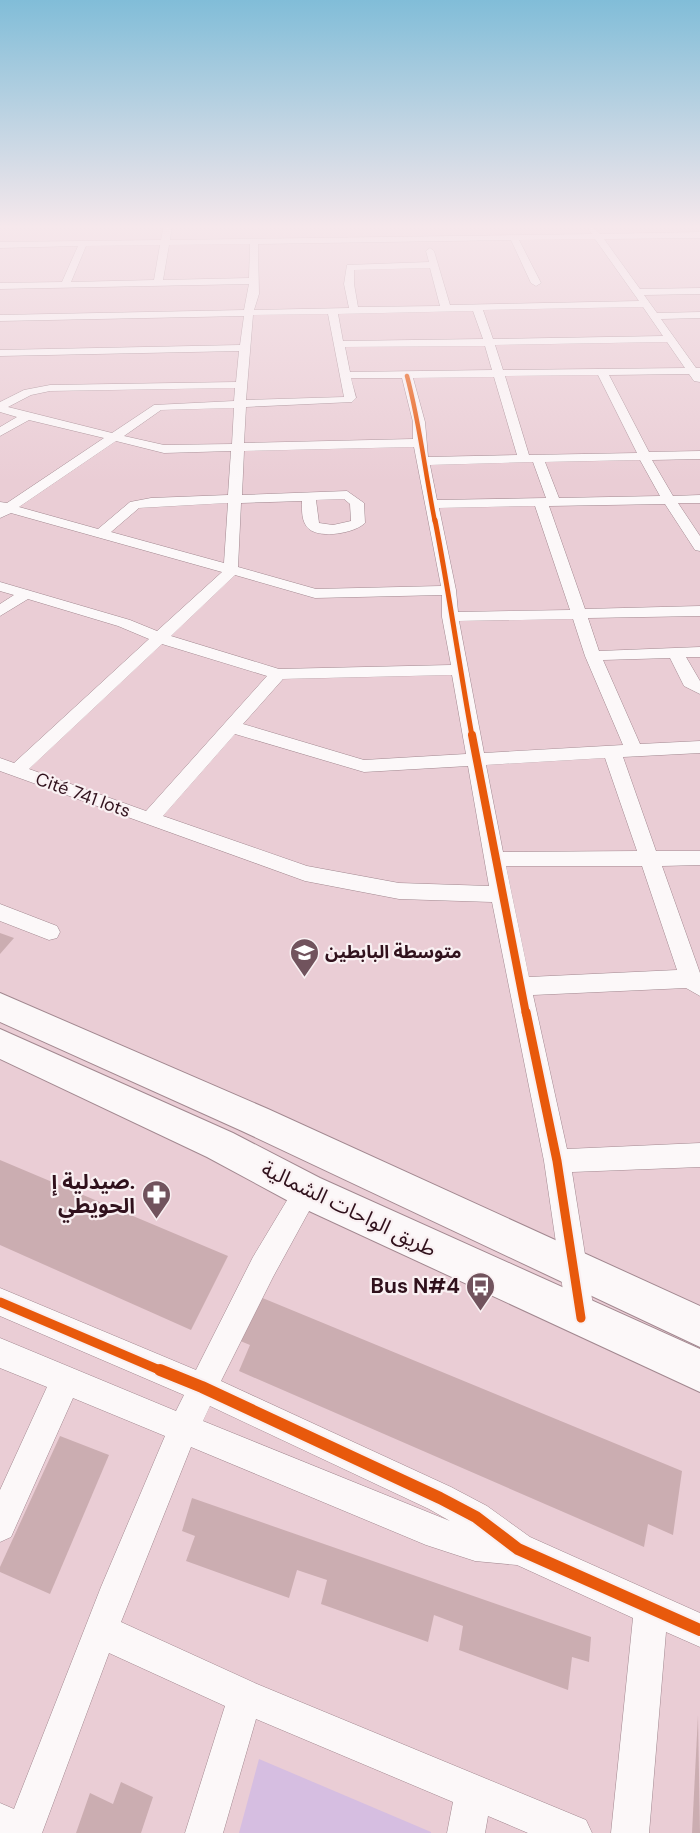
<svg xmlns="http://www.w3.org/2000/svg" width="700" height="1833" font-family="'DM Sans','Noto Sans Arabic',sans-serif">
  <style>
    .green { fill: #d6bee1 }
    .building { fill: #cbadb1 }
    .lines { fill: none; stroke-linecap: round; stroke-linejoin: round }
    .street-casing { stroke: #a28890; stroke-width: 1 }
    .secondary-casing { stroke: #a28890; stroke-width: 2 }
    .street { fill: #fcf8f9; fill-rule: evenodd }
    .secondary { fill: #fcf8f9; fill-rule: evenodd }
    .cycleway-far4-casing { stroke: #f9f0f2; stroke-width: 7 }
    .cycleway-far3-casing { stroke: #f9f0f2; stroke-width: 8 }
    .cycleway-far2-casing { stroke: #f9f0f2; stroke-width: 11 }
    .cycleway-far1-casing { stroke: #f9f0f2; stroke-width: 13 }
    .cycleway-casing { stroke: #f9f0f2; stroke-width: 16 }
    .cycleway-far4 { stroke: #e8590c; stroke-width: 4.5 }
    .cycleway-far3 { stroke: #e8590c; stroke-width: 5 }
    .cycleway-far2 { stroke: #e8590c; stroke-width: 8 }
    .cycleway-far1 { stroke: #e8590c; stroke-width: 9 }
    .cycleway { stroke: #e8590c; stroke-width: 12 }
    .labels { text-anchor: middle; stroke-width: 4.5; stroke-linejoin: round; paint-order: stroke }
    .street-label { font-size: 18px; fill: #30111c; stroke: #f9f0f2 }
    .poi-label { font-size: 18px; font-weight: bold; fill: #30111c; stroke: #f9f0f2; text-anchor: start }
    .near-poi-label { font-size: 21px; font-weight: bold; fill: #30111c; stroke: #f9f0f2; text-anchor: end }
    .near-street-label { font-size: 21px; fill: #30111c; stroke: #f9f0f2 }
  </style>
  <rect width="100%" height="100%" fill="#eacdd5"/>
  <path class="green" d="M259,1759l172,73v1h-192z"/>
  <g class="building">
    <path d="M0,933l14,5 -14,16z"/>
    <path d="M0,1160l228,96 -37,74 -191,-85z"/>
    <path d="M253,1294l429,177 -9,64 -25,-11 -4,23 -405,-176 11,-26 -17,-7z"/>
    <path d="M60,1436l49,19 -59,139 -50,-22v-5z"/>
    <path d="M192,1498l399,139 -2,25 -17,-5 -4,33 -109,-40 4,-24 -29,-11 -6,27 -107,-38 6,-24 -30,-10 -8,28 -103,-37 9,-25 -13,-5z"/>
    <path d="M698,1715l2,118h-8z"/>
    <path d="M121,1782l32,15 -12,36h-65l14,-40 23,11z"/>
  </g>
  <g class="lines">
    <defs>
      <g id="street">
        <path d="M164,225h8l-2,15 422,-6 -4,-6 4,-2 8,8 100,-2v6l-96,1 36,50 60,-1v6l-56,1 13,18 43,-1v6l-39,1 35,49h4v14l-6,-1 -5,-7 -80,1 40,77 51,-1v8l-48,1 21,36 27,-1v8h-22l22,33v15l-5,-1 -30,-46 -116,2 36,103 115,-3v10l-112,2 11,33 101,-4v10h-14l14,24v13l-16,-8 -14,-28 -67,2 37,84 60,-3v12l-77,4 33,94h44v14l-38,1 38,107v23l-14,-8 -153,7 34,154 133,-6v24l-128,5 23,146 -4,10 -10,4 -10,-4 -4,-10 -23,-157 -52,-259 -93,-3 -94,-18 -305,-110v-13l14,5 135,-124 -31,-13 -90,-27 -28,17v-12l14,-9 -14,-4v-9l130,38 27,11 65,-59 -211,-59 -11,5v-16l7,1 97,-65 -75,-18 -29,16v-9l17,-10 -17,-5v-10l24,-12 26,-5 186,-3 3,-31 -239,5v-6l240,-5 4,-29 -244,5v-6l244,-5 5,-26 -249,5v-6l62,-1 16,-36 -78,2v-6l161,-2zM595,239l44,62 -189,4 -16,-54 -4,-3 -4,3 3,11 -82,3 -3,19 5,24 -95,2 5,-16 -1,-50 253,-4 20,43 5,3 5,-3 -22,-43zM250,244l-1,34 -86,2 6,-35zM160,245l-6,35 -83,2 15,-36zM430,268l10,38 -82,1 -4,-23v-14zM643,307l20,29 -170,3 -10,-29zM473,311l10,28 -140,2 -5,-27zM328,314l16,83 -98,3 7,-85zM667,342l18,26 -182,2 -8,-25zM485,346l7,24 -142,2 -5,-25zM598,375l39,78 -108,2 -24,-79zM494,377l23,78 -89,2 -3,-35 -12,-44zM351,378h51l11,44v17l-169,4 2,-36 106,-5 4,-4zM235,388l-1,13 -80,4 -42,28 -104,-26 23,-12 19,-4zM234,408l-2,36 -68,1 -40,-9 37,-26zM116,441l48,12 67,-2 -3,44 -77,3 -21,4 -32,27 -79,-22zM414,447l27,139 -125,3 -78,-22 3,-64 61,-2c0,9 -1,21 7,28 12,10 46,4 56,-6l-1,-20 -17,-12 -105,4 2,-44zM640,460l20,36 -101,2 -14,-36zM533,462l13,36 -109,2 -7,-35zM344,499l6,5 1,17 -18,4 -14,-2 -3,-23zM228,503l-4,60 -113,-31 28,-24zM535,506l35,104 -112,2 -2,-22 -17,-82zM235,575l80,23 127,-3v22l9,48 -172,4 -108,-33zM573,619l12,37 38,89 -139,8 -25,-132zM162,644l105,32 -121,135 -117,-42zM452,675l14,79 -102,6 -121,-36 40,-45zM235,734l129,38 104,-6 21,120 -90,-3 -92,-17 -144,-50zM605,758l32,93 -134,1 -17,-87zM506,866h136l35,104 -148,7z"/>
        <path d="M0,904l57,22 3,6 -3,6 -8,2 -49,-19z"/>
        <path d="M307,1178l9,4 4,9 -47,86 -52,104 230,106 36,19 43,31 170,76v34l-34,-15 -17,201h-38l22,-215 -116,-53 -42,-4 -49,-16 -235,-98 -70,175 136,62 329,136 6,13h-64l-40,-17 -3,17h-38l6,-31 -197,-83 -33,114h-38l40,-127 -116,-53 -67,180h-42v-30l14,6 87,-222 64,-151 -92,-38 -62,139 -11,5v-52l47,-103 -47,-19v-30l176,73 8,-16 -184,-79v-28l196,82 57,-113 45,-75zM210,1406l219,103 21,12 -247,-100z"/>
      </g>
      <g id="secondary">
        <path d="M0,993l268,116 432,197v41l-458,-216 -242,-109z"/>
        <path d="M0,1029l233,104 87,45 380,171v43l-406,-188 -87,-47 -207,-98z"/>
      </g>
    </defs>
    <use href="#street" class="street-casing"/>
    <use href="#secondary" class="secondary-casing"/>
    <use href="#street" class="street"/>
    <use href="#secondary" class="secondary"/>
    <defs>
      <path id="cycleway-far4" d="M407,376c13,48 18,97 28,146"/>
      <path id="cycleway-far3" d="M435,520c14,72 24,144 37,216"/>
      <path id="cycleway-far2" d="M472,735l54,279"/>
      <g id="cycleway-far1">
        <path d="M526,1012l31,149 24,157"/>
        <path d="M0,1302l164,70"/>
      </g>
      <path id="cycleway" d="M160,1370l42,17 238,111 36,19 42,32 182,81"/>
    </defs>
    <use href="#cycleway-far4" class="cycleway-far4-casing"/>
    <use href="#cycleway-far3" class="cycleway-far3-casing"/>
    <use href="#cycleway-far2" class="cycleway-far2-casing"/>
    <use href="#cycleway-far1" class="cycleway-far1-casing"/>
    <use href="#cycleway" class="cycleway-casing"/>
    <use href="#cycleway-far4" class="cycleway-far4"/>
    <use href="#cycleway-far3" class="cycleway-far3"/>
    <use href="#cycleway-far2" class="cycleway-far2"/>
    <use href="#cycleway-far1" class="cycleway-far1"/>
    <use href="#cycleway" class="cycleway"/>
  </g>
  <linearGradient id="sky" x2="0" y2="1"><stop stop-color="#81bdd8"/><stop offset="0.47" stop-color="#f6e8ec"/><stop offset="1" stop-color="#f6e8ec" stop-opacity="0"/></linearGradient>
  <rect width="700" height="482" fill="url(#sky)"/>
  <defs>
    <symbol id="school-pin" viewBox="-11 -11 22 30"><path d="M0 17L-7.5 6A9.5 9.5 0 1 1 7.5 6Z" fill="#71535d" stroke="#f9f0f2"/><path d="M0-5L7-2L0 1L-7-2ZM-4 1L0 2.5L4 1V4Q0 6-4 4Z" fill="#fff"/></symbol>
    <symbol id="pharmacy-pin" viewBox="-11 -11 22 30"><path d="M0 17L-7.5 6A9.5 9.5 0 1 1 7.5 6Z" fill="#71535d" stroke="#f9f0f2"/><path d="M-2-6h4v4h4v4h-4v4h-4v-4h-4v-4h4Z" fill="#fff"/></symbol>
    <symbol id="bus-pin" viewBox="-11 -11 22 30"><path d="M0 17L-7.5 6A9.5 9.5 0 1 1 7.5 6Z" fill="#71535d" stroke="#f9f0f2"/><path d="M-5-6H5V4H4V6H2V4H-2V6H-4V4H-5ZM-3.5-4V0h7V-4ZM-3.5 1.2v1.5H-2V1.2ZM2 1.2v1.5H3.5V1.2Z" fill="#fff"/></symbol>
  </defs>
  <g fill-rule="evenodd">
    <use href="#school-pin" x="288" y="936" width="33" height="45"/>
    <use href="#pharmacy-pin" x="140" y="1178" width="33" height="45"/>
    <use href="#bus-pin" x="464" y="1270" width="33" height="45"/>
  </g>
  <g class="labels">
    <g class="street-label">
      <text transform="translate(83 795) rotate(20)" y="6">Cité 741 lots</text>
    </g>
    <g class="poi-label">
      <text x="325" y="958">متوسطة البابطين</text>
    </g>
    <g class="near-poi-label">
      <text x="135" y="1189">صيدلية إ.<tspan x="135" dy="24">الحويطي</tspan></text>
      <text x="460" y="1293">Bus N#4</text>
    </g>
    <g class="near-street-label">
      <text transform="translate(349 1209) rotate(26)" y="7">طريق الواحات الشمالية</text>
    </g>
  </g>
</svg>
